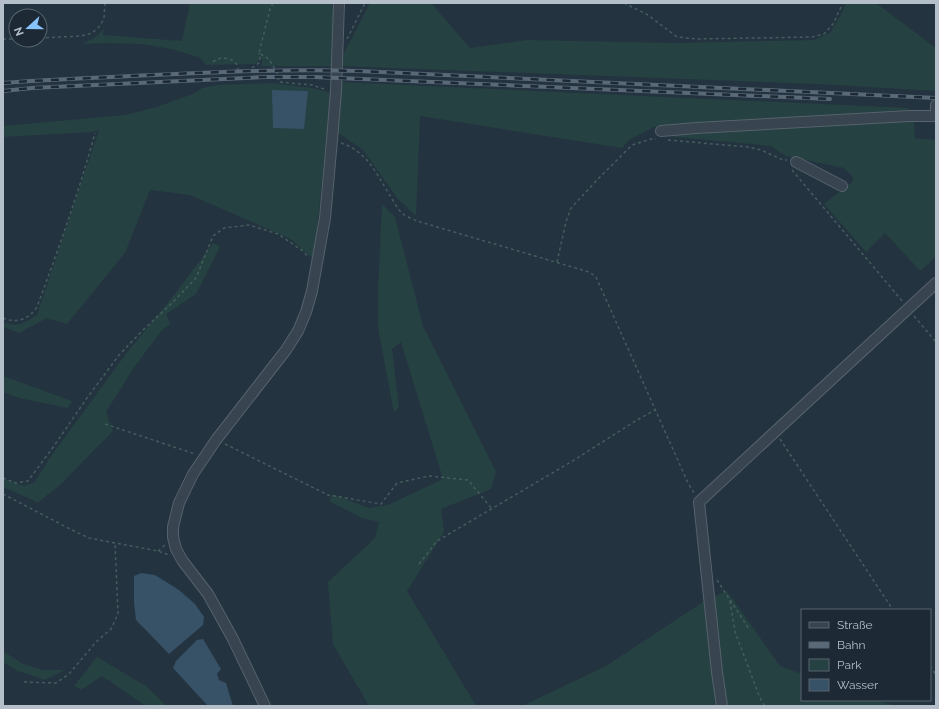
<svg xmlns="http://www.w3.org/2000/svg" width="939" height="709" font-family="Raleway,sans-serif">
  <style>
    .green { fill: #264141 }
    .water { fill: #375167 }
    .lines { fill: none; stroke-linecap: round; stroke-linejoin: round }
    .minor-casing { stroke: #56626d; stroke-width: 12 }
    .path { stroke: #445d5d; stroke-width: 1.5; stroke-dasharray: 3 3; stroke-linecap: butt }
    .minor { stroke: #38444f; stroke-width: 10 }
    .rail-casing { stroke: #5a6977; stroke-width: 4 }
    .rail { stroke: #1d2935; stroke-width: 2.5; stroke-dasharray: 8; stroke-linecap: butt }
  </style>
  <rect width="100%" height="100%" fill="#233340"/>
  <g class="green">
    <path d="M190,3h142l2,11 -1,52h-71v-9l-2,1 -4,6 -50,1 -6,-7 -24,-8 -34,-6 -33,-1 -27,1 12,-6 10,-9 -1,6 79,6z"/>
    <path d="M370,3h61l39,45 58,-8 147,3 139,-3 16,-7 12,-20 4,-10h30l60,45v43l-118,-7 -478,-18 2,-9z"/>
    <path d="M339,82l570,26 -1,2 -254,17 -25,13 -7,8 -202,-32 -4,100 -18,-17 -35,-49 -26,-18z"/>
    <path d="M272,83l40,5 19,5 -17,167 -23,-21 -101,-44 -40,-5 -25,63 -58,71 -20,-6 -28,15 -16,-6v-5c14,6 21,1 34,-7l62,-185 -8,2 -88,5v-11l122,-11 32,-8 38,-14 7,-5 15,-3z"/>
    <path d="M914,120l1,18 21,2v117l-16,14 -35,-38 -19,19 -42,-48 29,-23v-4l-9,-9 -58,-12 -15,-10 -106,-10 -4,-2z"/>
    <path d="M382,204l13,13 28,109 73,146 -5,17 -50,20 3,23 -37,59 68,113 3,2h-109l-36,-62 -5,-62 47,-44 4,-16 -17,-4 -33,-17 3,-7 37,14 19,-3 55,-26 -42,-137 -9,7 7,58 -5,6 -16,-85v-40z"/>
    <path d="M213,243l7,4 -24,47 -30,20 4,10 -8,6 -29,39 -27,43 7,19 -53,54 -23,18 -2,-2 -32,-14v-8l21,7 11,-4 14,-23 76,-104 50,-61z"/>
    <path d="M3,376l69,25 -4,7 -49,-10 -16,-6z"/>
    <path d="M727,591l53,75 22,8v26h74l13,4 12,2h-379l84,-40 100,-66z"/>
    <path d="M3,651l18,12 21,7h23l-20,10 -27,-9 -15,-9z"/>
    <path d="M97,657l49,29 21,20h-21l-44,-30 -21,14 -7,-4z"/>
  </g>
  <g class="water">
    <path d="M272,90l36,1 -4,38 -31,-1z"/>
    <path d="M141,573l14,2 24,15 16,14 9,13 -1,8 -34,29 -33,-34 -2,-17v-27z"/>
    <path d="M203,639l18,30 -4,5 2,6 7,3 7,23h-25l-35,-38 3,-7 21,-21z"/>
  </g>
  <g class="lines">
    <defs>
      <g id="minor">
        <path d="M661,131l35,-3 213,-12h27v-11"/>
        <path d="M796,162l46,24"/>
        <path d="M265,706l-32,-67 -25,-45 -26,-34 -6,-11 -3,-12v-10l6,-24 14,-29 23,-34 70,-90 12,-19 8,-19 6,-21 13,-73 7,-78 4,-49 3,-88"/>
        <path d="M722,706l-5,-34 -18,-170 237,-219"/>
      </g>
    </defs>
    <use href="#minor" class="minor-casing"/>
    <g class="path">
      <path d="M273,3l-3,6 -11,44 10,6 8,14 2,9 34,3 7,3 6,1"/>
      <path d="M624,3l24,12 29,22 19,2 116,-2 12,-3 9,-10 10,-21"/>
      <path d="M40,38l41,-2 11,-3 8,-7 4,-8 1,-15"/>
      <path d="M3,39h13"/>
      <path d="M347,39l18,-36"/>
      <path d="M213,62c7,-6 19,-5 24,3 1,3 1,5 2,7 8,0 15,-5 21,-10v-5l-1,-4"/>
      <path d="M668,140l80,7 13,3 22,10h4"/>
      <path d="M341,143c26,9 34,28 48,51 4,6 8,15 14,20 4,3 10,5 14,7l172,51 7,5 92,206 6,10"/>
      <path d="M792,170l111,132"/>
      <path d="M557,262l9,-40 5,-14 27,-29 34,-34 19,-6h5"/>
      <path d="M914,316l22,26"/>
      <path d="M3,318c14,6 26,1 34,-11 21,-57 42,-115 58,-174"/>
      <path d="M105,424l90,30"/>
      <path d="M780,439l113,171"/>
      <path d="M225,444l103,51 53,9 16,-21 32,-7 39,4 24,29"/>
      <path d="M3,478l13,5 12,-2 26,-35 33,-48 32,-43 24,-25 29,-27 24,-25 17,-42 11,-8 25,-3 29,9 25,17 6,7"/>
      <path d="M3,494l67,35 19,9 26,5 43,8 11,4"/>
      <path d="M158,551l8,-7"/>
      <path d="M419,564l18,-23 134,-79 66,-42 18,-10"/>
      <path d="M717,580l32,49"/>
      <path d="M730,601l5,31 25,66 5,8"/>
      <path d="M930,666l6,9"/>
      <path d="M24,682l32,1 13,-9 27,-32 15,-13 7,-15 -3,-71"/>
    </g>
    <use href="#minor" class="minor"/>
    <defs>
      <g id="rail">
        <path d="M3,83l28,-2c109,-5 219,-13 328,-10l577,27"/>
        <path d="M3,91l29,-3 232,-11h50l516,22"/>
      </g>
    </defs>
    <use href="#rail" class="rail-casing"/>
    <use href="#rail" class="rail"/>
  </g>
  <rect width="939" height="709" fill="none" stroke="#b4bfca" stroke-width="8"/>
  <rect x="801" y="609" width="130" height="92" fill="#1d2935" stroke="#596571"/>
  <rect x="809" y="622" width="20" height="6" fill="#38444f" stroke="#596571"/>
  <text x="837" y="629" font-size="12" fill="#b4bfca">Straße</text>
  <rect x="809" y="642" width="20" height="6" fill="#5a6977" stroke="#596571"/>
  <text x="837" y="649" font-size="12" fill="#b4bfca">Bahn</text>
  <rect x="809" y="659" width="20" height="12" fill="#264141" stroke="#596571"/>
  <text x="837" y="669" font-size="12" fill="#b4bfca">Park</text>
  <rect x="809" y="679" width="20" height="12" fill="#375167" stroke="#596571"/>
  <text x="837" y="689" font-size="12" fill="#b4bfca">Wasser</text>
  <g transform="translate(28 28) rotate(249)"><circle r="19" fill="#1d2935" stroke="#596571"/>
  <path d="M0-3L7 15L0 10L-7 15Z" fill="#87c2fc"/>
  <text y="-6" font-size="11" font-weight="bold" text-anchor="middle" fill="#b4bfca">N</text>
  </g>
</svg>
